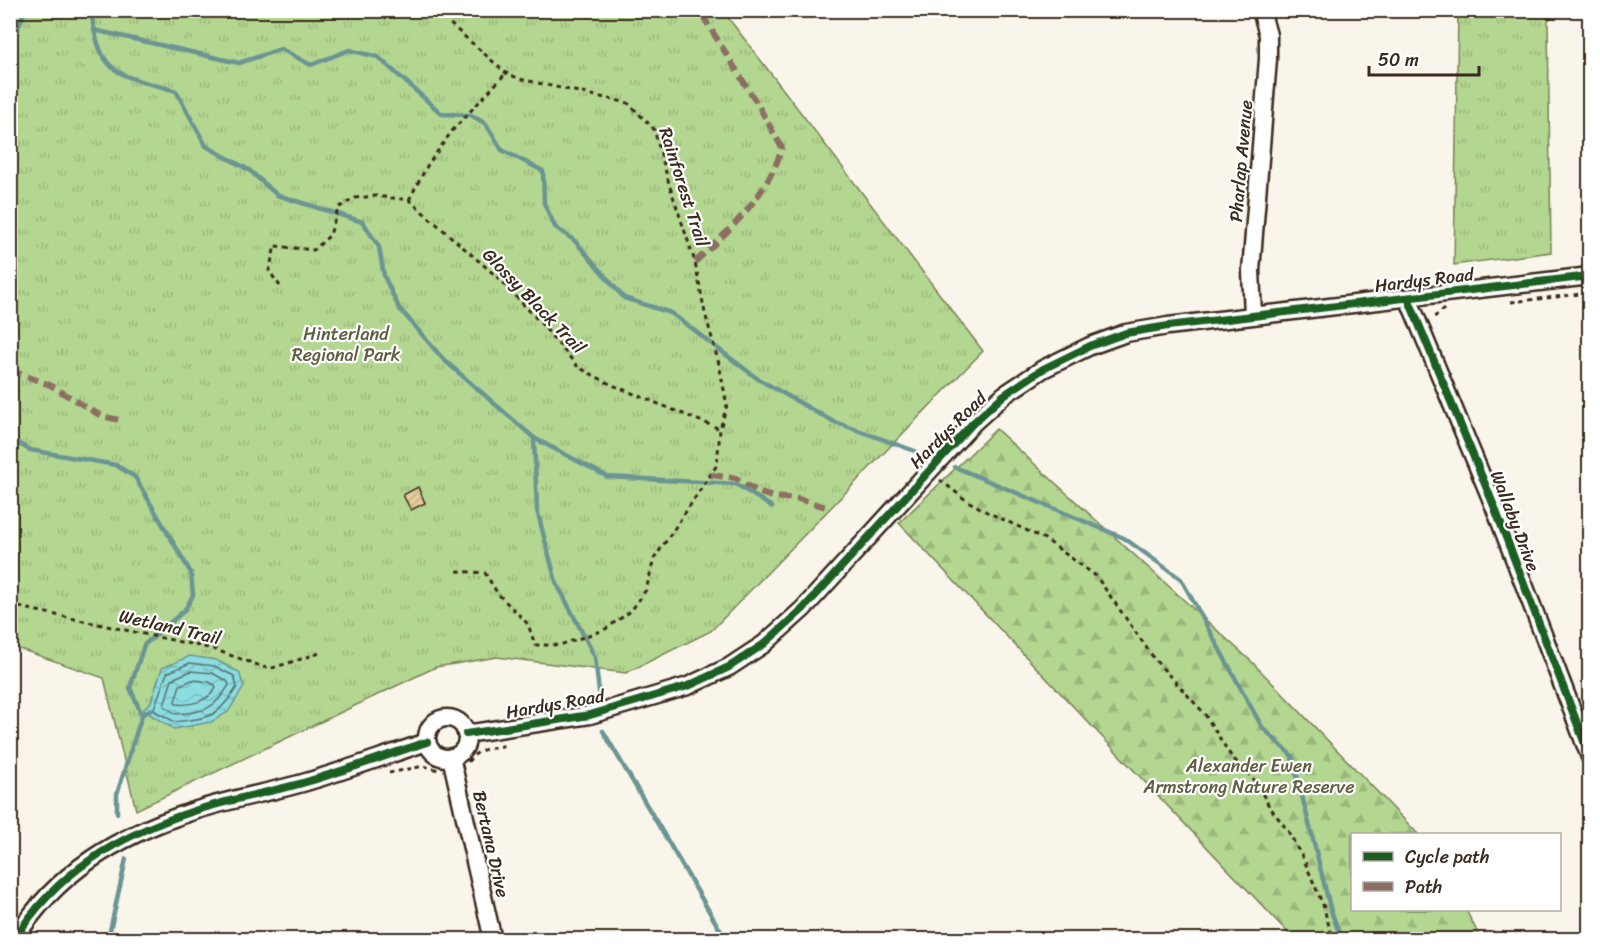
<svg xmlns="http://www.w3.org/2000/svg" width="1600" height="950" font-family="Sriracha,sans-serif">
  <style>
    .grass { fill: url(#grass-tufts); stroke: #778057; stroke-width: 1.5 }
    .forest { fill: url(#forest-firs); stroke: #778057; stroke-width: 1.5 }
    .water { fill: url(#water-waves); stroke: #6b9593; stroke-width: 1.5 }
    .lines { fill: none; stroke-linecap: round; stroke-linejoin: round }
    .shore { stroke: #5b726c; stroke-width: 1.5 }
    .stream { stroke: #6b9593; stroke-width: 4.5 }
    .building { fill: url(#building-hatch); stroke: #3b2a1e; stroke-width: 1.5 }
    .minor-casing { stroke: #3b2a1e; stroke-width: 21 }
    .path { stroke: #3b2a1e; stroke-width: 3; stroke-dasharray: 4.5 4.5; stroke-linecap: butt }
    .minor { stroke: #fff; stroke-width: 16 }
    .quiet { stroke: #8d6e63; stroke-width: 6; stroke-dasharray: 12 6; stroke-linecap: butt }
    .cycleway-casing { stroke: #fff; stroke-width: 11 }
    .cycleway { stroke: #1b5e20; stroke-width: 8 }
    .labels { text-anchor: middle; stroke-width: 4.5; stroke-linejoin: round; paint-order: stroke }
    .street-label { font-size: 18px; fill: #3b2a1e; stroke: #fff }
    .park-label { font-size: 18px; fill: #5f5e40; stroke: #fff }
  </style>
  <defs>
    <pattern id="grass-tufts" width="24" height="20" patternUnits="userSpaceOnUse" patternTransform="scale(1.5)"><rect width="24" height="20" fill="#b3d690"/><path d="M3 7l-1-3M5 7V3M7 7l1-3M15 17l-1-3M17 17v-4M19 17l1-3" fill="none" stroke="#9bb87c"/></pattern>
    <pattern id="forest-firs" width="22" height="20" patternUnits="userSpaceOnUse" patternTransform="scale(1.5)"><rect width="22" height="20" fill="#b3d690"/><path d="M5 1l3.5 6h-7zM16 11l3.5 6h-7z" fill="#9bb87c"/></pattern>
    <pattern id="water-waves" width="16" height="10" patternUnits="userSpaceOnUse" patternTransform="scale(1.5)"><rect width="16" height="10" fill="#8bdde1"/><path d="M0 5q4-4 8 0t8 0" fill="none" stroke="#79bec1"/></pattern>
    <pattern id="building-hatch" width="6" height="6" patternUnits="userSpaceOnUse" patternTransform="scale(1.5)"><rect width="6" height="6" fill="#e7cc9c"/><path d="M-1 1l2-2M0 6l6-6M5 7l2-2" fill="none" stroke="#c7af86"/></pattern>
  </defs>
  <rect width="100%" height="100%" fill="#faf5eb"/>
  <filter id="ink" filterUnits="userSpaceOnUse"><feTurbulence type="fractalNoise" baseFrequency=".0167" numOctaves="2"/><feDisplacementMap in="SourceGraphic" scale="12" xChannelSelector="R" yChannelSelector="G"/><feConvolveMatrix kernelMatrix="1 2 1 2 8 2 1 2 1" color-interpolation-filters="sRGB"/></filter>
  <g filter="url(#ink)">
    <g class="grass">
      <path d="M11,11h712l260,340 -272,280 -85,42 -129,-16 -61,10 -300,143 -32,-132 -93,-32z"/>
      <path d="M1458,11h97l-7,10 3,231 -97,13z"/>
    </g>
    <path class="forest" d="M996,429l256,233 166,172h-66v76h114l15,29h-187l-395,-416z"/>
    <path class="water" d="M190,656l26,4 23,12 5,15 -16,25 -17,10 -37,7 -31,-19 8,-8 11,-34z"/>
    <g class="lines">
      <g class="shore">
        <path d="M190,663l24,3 20,10 3,11c-19,30 -27,31 -62,35l-20,-11 -1,-3 13,-35z"/>
        <path d="M191,671l21,2 15,8 2,4c-15,25 -25,27 -53,29l-12,-8 8,-27z"/>
        <path d="M192,680l17,2 6,3 1,3c-8,13 -25,18 -40,16l-1,-3 5,-16z"/>
      </g>
      <g class="stream">
        <path d="M91,10c9,68 27,64 85,81l30,55 43,24 28,25 86,27 16,25 5,29 15,32 44,51 91,79 74,39 128,7 36,23"/>
        <path d="M94,30l145,33 42,-14 30,16 38,-15 29,7 64,57 29,1 15,9 16,26 41,21 1,32 11,24 20,14 49,57 47,15 87,66 74,42 83,30"/>
        <path d="M10,39l5,-3 10,-26"/>
        <path d="M534,438l3,72 19,72 39,75 4,35"/>
        <path d="M10,439l20,11 86,15 19,12 56,96 2,22 -8,15 -41,35 -14,43 12,27"/>
        <path d="M955,467l169,71 57,41 81,148 30,29 39,155 11,29"/>
        <path d="M603,731l123,209"/>
        <path d="M117,813v-19l25,-79 9,-6"/>
        <path d="M110,940l-1,-5 17,-76"/>
      </g>
    </g>
    <path class="building" d="M418,487l7,16 -14,7 -8,-15z"/>
    <g class="lines">
      <defs>
        <g id="minor">
          <path d="M1408,298l86,208 96,251"/>
          <path d="M1253,315l-2,-44 17,-212v-24l-7,-25"/>
          <circle cx="447" cy="738" r="20"/>
          <path d="M466,734l124,-19 98,-29 41,-19 35,-23 39,-35 170,-186 31,-28 39,-26 47,-23 36,-13 42,-7 422,-50"/>
          <path d="M451,757l42,183"/>
          <path d="M14,940c42,-68 104,-104 177,-128 38,-13 77,-19 115,-30 41,-12 81,-27 121,-40"/>
        </g>
      </defs>
      <use href="#minor" class="minor-casing"/>
      <g class="path">
        <path d="M439,10l8,11 59,52 14,6 108,24 26,26 16,58 25,75 10,51 14,51 8,41 -7,24 -3,36 -63,94 -8,31 -15,21 -27,19 -44,15h-25l-7,-21 -30,-30 -13,-21 -28,-2"/>
        <path d="M409,200l18,-34 25,-35 54,-58"/>
        <path d="M280,286l-11,-15 6,-25 39,4 16,-15 8,-27 17,-10 21,-2 33,4 87,76 43,45 39,46 32,17 110,45"/>
        <path d="M1511,302l79,-9"/>
        <path d="M1434,316h2l8,-7"/>
        <path d="M940,480l26,20 21,12 58,27 51,37 60,85 48,52 27,43 25,26 13,24 19,25 16,29 19,45 10,35"/>
        <path d="M10,605l203,44 56,20 51,-16"/>
        <path d="M468,762c9,-14 24,-14 39,-17"/>
        <path d="M389,773l35,-7 14,4"/>
      </g>
      <use href="#minor" class="minor"/>
      <g class="quiet">
        <path d="M695,262c36,-33 72,-66 87,-114l-24,-43 -59,-95"/>
        <path d="M10,370l40,15 51,31 23,5"/>
        <path d="M711,475l25,3 24,15 13,4 25,2 32,9"/>
      </g>
      <defs>
        <g id="cycleway">
          <path d="M1408,298l86,208 96,251"/>
          <path d="M466,734l124,-19 98,-29 41,-19 35,-23 39,-35 170,-186 31,-28 39,-26 47,-23 36,-13 42,-7 422,-50"/>
          <path d="M14,940c42,-68 104,-104 177,-128 38,-13 77,-19 115,-30 41,-12 81,-27 121,-40"/>
        </g>
      </defs>
      <use href="#cycleway" class="cycleway-casing"/>
      <use href="#cycleway" class="cycleway"/>
    </g>
  </g>
  <g class="labels">
    <g class="street-label">
      <text transform="translate(1241 161) rotate(-85)" y="6">Pharlap Avenue</text>
      <text transform="translate(684 187) rotate(72)" y="6">Rainforest Trail</text>
      <text transform="translate(1424 280) rotate(-7)" y="6">Hardys Road</text>
      <text transform="translate(534 301) rotate(46)" y="6">Glossy Black Trail</text>
      <text transform="translate(948 430) rotate(-45)" y="6">Hardys Road</text>
      <text transform="translate(1515 521) rotate(69)" y="6">Wallaby Drive</text>
      <text transform="translate(170 627) rotate(13)" y="6">Wetland Trail</text>
      <text transform="translate(555 704) rotate(-10)" y="6">Hardys Road</text>
      <text transform="translate(491 844) rotate(77)" y="6">Bertana Drive</text>
    </g>
    <g class="park-label">
      <text x="346" y="340">Hinterland<tspan x="346" dy="21">Regional Park</tspan></text>
      <text x="1249" y="772">Alexander Ewen<tspan x="1249" dy="21">Armstrong Nature Reserve</tspan></text>
    </g>
  </g>
  <rect width="1600" height="950" fill="none" stroke="#fff" stroke-width="36"/>
  <rect x="18" y="18" width="1564" height="914" fill="none" stroke="#3b2a1e" stroke-width="2" filter="url(#ink)"/>
  <rect x="1351" y="833" width="210" height="78" fill="#ffffff" stroke="#b1aaa5" stroke-width="1.5"/>
  <rect x="1363" y="852" width="30" height="9" fill="#1b5e20" stroke="#b1aaa5" stroke-width="1.5"/>
  <text x="1405" y="863" font-size="18" fill="#3b2a1e">Cycle path</text>
  <rect x="1363" y="882" width="30" height="9" fill="#8d6e63" stroke="#b1aaa5" stroke-width="1.5"/>
  <text x="1405" y="893" font-size="18" fill="#3b2a1e">Path</text>
  <path d="M1369 66v9h110v-9" fill="none" stroke="#3b2a1e" stroke-width="3"/>
  <text x="1378" y="66" font-size="18" fill="#3b2a1e" stroke="#ffffff" stroke-width="4.5" paint-order="stroke">50 m</text>
</svg>
